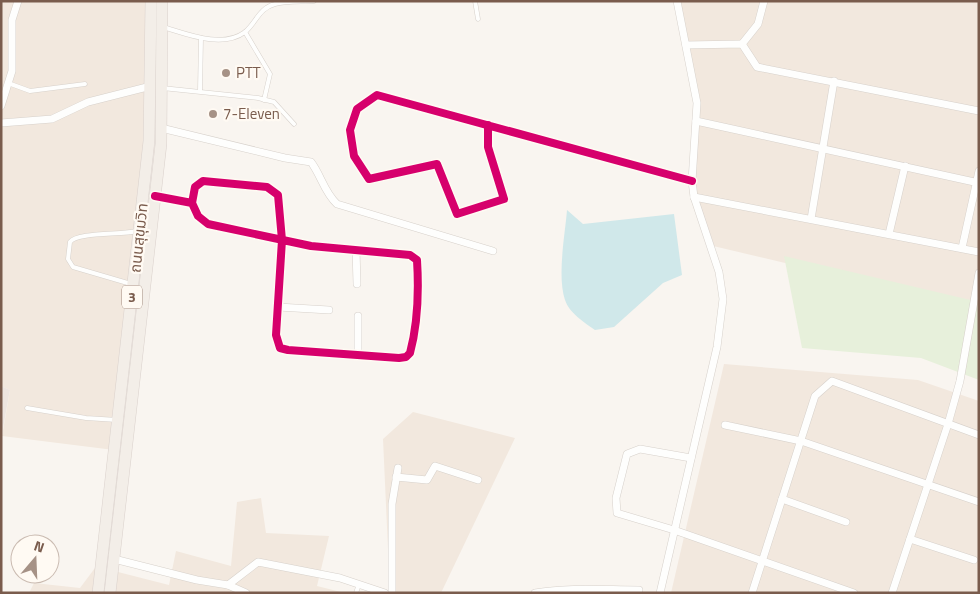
<svg xmlns="http://www.w3.org/2000/svg" width="980" height="594" font-family="'Titillium Web','Noto Sans Thai',sans-serif">
  <style>
    .residential { fill: #f2e8de }
    .industrial { fill: #ede5e0 }
    .green { fill: #e7f0db }
    .water { fill: #d0e8ea }
    .lines { fill: none; stroke-linecap: round; stroke-linejoin: round }
    .service-casing { stroke: #d7d1cb; stroke-width: 5 }
    .minor-casing { stroke: #d7d1cb; stroke-width: 8 }
    .primary-casing { stroke: #dad1cc; stroke-width: 12 }
    .service { stroke: #fefefd; stroke-width: 4 }
    .minor { stroke: #fefefd; stroke-width: 7 }
    .primary { stroke: #f3eee8; stroke-width: 11 }
    .cycleway-casing { stroke: #fffaf3; stroke-width: 11 }
    .cycleway { stroke: #d6006c; stroke-width: 8 }
    .poi-dot { fill: #a69286; stroke: #fffaf3; stroke-width: 2 }
    .labels { text-anchor: middle; stroke-width: 4.5; stroke-linejoin: round; paint-order: stroke }
    .shield { fill: #fffaf3; stroke: #a28b7f; stroke-width: 1 }
    .shield-label { font-size: 14px; font-weight: bold; fill: #7a5c4d }
    .poi-label { font-size: 15px; fill: #7a5c4d; stroke: #fffaf3; text-anchor: start }
    .street-label { font-size: 15px; fill: #7a5c4d; stroke: #fffaf3 }
  </style>
  <rect width="100%" height="100%" fill="#f9f5f0"/>
  <g class="residential">
    <path d="M1,1h148l1,87 -36,362 -112,-14 8,-46 -9,-4z"/>
    <path d="M678,1h301v308l-270,-64 -14,-47 3,-93z"/>
    <path d="M724,364l194,16 61,21v192h-308z"/>
    <path d="M413,412l102,26 -74,155h-51l-7,-154z"/>
    <path d="M261,498l5,35 63,3 -12,50 28,7h-230l3,-21 51,13 7,-34 55,15 6,-64z"/>
    <path d="M101,560l-4,33h-68l5,-10 46,5z"/>
  </g>
  <path class="industrial" d="M1,386l9,4 -9,49z"/>
  <path class="green" d="M784,256l195,46v78l-58,-22 -119,-10z"/>
  <path class="water" d="M567,210l16,14 91,-10 8,61 -19,8 -49,44 -19,3c-10,-7 -26,-17 -30,-30 -8,-24 0,-65 2,-90z"/>
  <g class="lines">
    <defs>
      <g id="service">
        <path d="M475,1l3,18"/>
        <path d="M163,27c24,7 59,22 82,5 11,-9 14,-24 30,-28 12,-3 27,-2 39,-3"/>
        <path d="M245,32l25,42 -6,26"/>
        <path d="M8,83l22,8 55,-7"/>
        <path d="M162,88l96,10 16,4 20,22"/>
        <path d="M200,91l1,-53"/>
        <path d="M131,284l-58,-17 -5,-8 2,-17c7,-10 52,-7 67,-11"/>
        <path d="M27,408l59,10 31,2"/>
        <path d="M356,593l3,-9"/>
      </g>
      <g id="minor">
        <path d="M742,44l16,-20 6,-23"/>
        <path d="M686,45l56,-1 15,23 222,44"/>
        <path d="M1,106l11,-35v-51l6,-19"/>
        <path d="M696,121l283,62"/>
        <path d="M1,123l51,-4 36,-17 63,-16"/>
        <path d="M488,125v22l16,52 -47,15 -20,-50 -68,15 -15,-23 -4,-26 7,-21 20,-14 315,86"/>
        <path d="M161,128l124,30 26,4c10,13 13,30 26,42l156,47"/>
        <path d="M155,196l37,7 6,13 10,8 103,22 99,9 7,5c2,32 1,63 -7,93l-4,4 -7,1 -111,-8 -8,-2 -4,-13 6,-95 -4,-45 -11,-8 -64,-6 -8,6 -3,16"/>
        <path d="M694,197l285,55"/>
        <path d="M811,219l23,-138"/>
        <path d="M889,234l16,-68"/>
        <path d="M962,248l17,-77"/>
        <path d="M356,249l1,35"/>
        <path d="M278,307l51,3"/>
        <path d="M358,354v-38"/>
        <path d="M725,425l76,16 178,61"/>
        <path d="M691,458l-51,-9 -13,5 -11,44 1,15 57,17 180,63"/>
        <path d="M396,477l31,3 8,-14 43,14"/>
        <path d="M782,499l64,23"/>
        <path d="M910,539l64,21"/>
        <path d="M114,559l83,21 31,5 30,-23 82,16 45,15"/>
        <path d="M228,585l18,8"/>
        <path d="M392,593v-89l6,-36"/>
        <path d="M535,593c34,-6 69,-3 104,-3"/>
        <path d="M660,593l57,-246 6,-48 -4,-27 -25,-75 -2,-16 5,-78 -20,-102"/>
        <path d="M752,593l63,-197 17,-15 147,54"/>
        <path d="M892,593l56,-169 12,-43 19,-108"/>
      </g>
      <g id="primary">
        <path d="M98,593l51,-452 2,-140"/>
        <path d="M110,593l51,-449 1,-143"/>
      </g>
    </defs>
    <use href="#service" class="service-casing"/>
    <use href="#minor" class="minor-casing"/>
    <use href="#primary" class="primary-casing"/>
    <use href="#service" class="service"/>
    <use href="#minor" class="minor"/>
    <use href="#primary" class="primary"/>
    <defs>
      <g id="cycleway">
        <path d="M488,125v22l16,52 -47,15 -20,-50 -68,15 -15,-23 -4,-26 7,-21 20,-14 315,86"/>
        <path d="M155,196l37,7 6,13 10,8 103,22 99,9 7,5c2,32 1,63 -7,93l-4,4 -7,1 -111,-8 -8,-2 -4,-13 6,-95 -4,-45 -11,-8 -64,-6 -8,6 -3,16"/>
      </g>
    </defs>
    <use href="#cycleway" class="cycleway-casing"/>
    <use href="#cycleway" class="cycleway"/>
  </g>
  <g class="poi-dot">
    <circle cx="226" cy="73" r="5"/>
    <circle cx="213" cy="114" r="5"/>
  </g>
  <g class="labels">
    <rect class="shield" x="122" y="285.5" width="20" height="23" rx="4"/>
    <g class="shield-label">
      <text x="132" y="302">3</text>
    </g>
    <g class="poi-label">
      <text x="236" y="78">PTT</text>
      <text x="223" y="119">7-Eleven</text>
    </g>
    <g class="street-label">
      <text transform="translate(139 238) rotate(-84)" y="5">ถนนสุขุมวิท</text>
    </g>
  </g>
  <rect width="980" height="594" fill="none" stroke="#7a5c4d" stroke-width="5"/>
  <g transform="translate(35 559) rotate(19)"><circle r="24" fill="#fffaf3" stroke="#cabbb1"/>
  <path d="M0-4L9 19L0 12L-9 19Z" fill="#a69286"/>
  <text y="-8" font-size="14" font-weight="bold" text-anchor="middle" fill="#7a5c4d">N</text>
  </g>
</svg>
